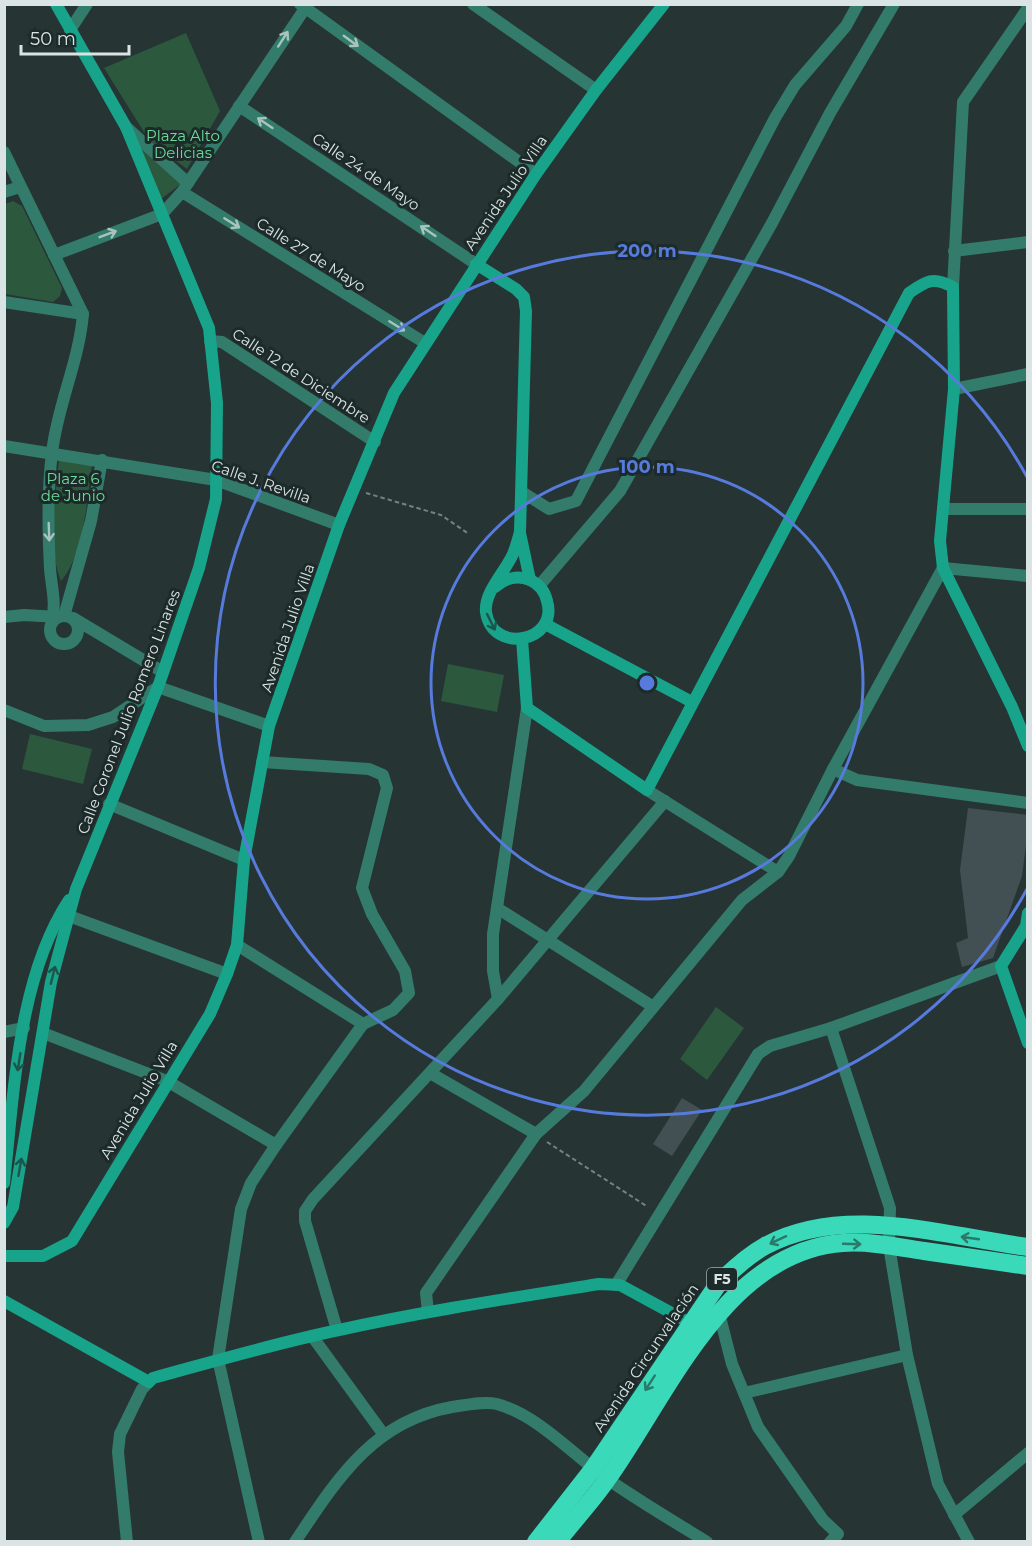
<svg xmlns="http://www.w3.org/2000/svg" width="1032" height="1546" font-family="Montserrat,sans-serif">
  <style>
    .green { fill: #2c583d }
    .building { fill: #425054 }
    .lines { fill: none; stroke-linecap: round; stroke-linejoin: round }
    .path { stroke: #768282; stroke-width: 2; stroke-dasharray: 4.5 3; stroke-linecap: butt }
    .street { stroke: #337b6a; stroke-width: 12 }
    .secondary { stroke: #17a48a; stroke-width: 12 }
    .highway { stroke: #39d9b9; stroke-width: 18 }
    .oneway { stroke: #a9c4bf }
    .oneway2 { stroke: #1b554c }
    .oneway3 { stroke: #2a796a }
    .ring { fill: none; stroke: #567bdc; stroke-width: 3 }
    .labels { text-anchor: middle; stroke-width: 6; stroke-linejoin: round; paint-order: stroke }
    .shield { fill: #1d2a2a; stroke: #a2acac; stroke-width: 1.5 }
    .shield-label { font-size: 14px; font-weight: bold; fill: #dbe4e4 }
    .park-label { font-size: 15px; fill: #6cdd99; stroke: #1d2a2a }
    .street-label { font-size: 15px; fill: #dbe4e4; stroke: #1d2a2a }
    .centre { fill: #567bdc; stroke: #1d2a2a; stroke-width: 3 }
    .ring-label { font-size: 18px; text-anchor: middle; font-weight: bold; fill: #567bdc; stroke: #1d2a2a; stroke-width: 6; stroke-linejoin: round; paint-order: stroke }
  </style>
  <rect width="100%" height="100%" fill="#263434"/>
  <g class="green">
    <path d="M186,33l34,78 -33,58 -38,-29 -45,-72z"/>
    <path d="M134,140l47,44 -20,15z"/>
    <path d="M13,201l9,5 40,82 -2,8 -7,6 -48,-8v-90z"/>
    <path d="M59,458l33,7c-5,34 -8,90 -31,116 -14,-33 -5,-87 -2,-123z"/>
    <path d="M448,664l56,11 -7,37 -56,-11z"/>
    <path d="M30,734l62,15 -9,35 -61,-15z"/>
    <path d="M716,1007l28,21 -37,52 -27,-21z"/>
  </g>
  <g class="building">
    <path d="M968,808l60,7v15l-6,46 -29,82 -31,9 -6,-24 12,-5 -8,-68z"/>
    <path d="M682,1098l20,12 -30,46 -19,-12z"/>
  </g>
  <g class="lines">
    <g class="path">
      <path d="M366,493l75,22 28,19"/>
      <path d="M547,1142l101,65"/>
    </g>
    <g class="street">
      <path d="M300,4l236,170"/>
      <path d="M473,4l123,86"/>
      <path d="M70,30l17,-26"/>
      <path d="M239,106l237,158"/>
      <path d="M126,127l62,56"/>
      <path d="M4,152l79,162c-4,48 -26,92 -31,139 -5,38 -4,78 -2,116 2,22 6,31 2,54"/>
      <path d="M4,192l16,-5"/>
      <path d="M182,192l243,151"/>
      <path d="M954,251l74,-9"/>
      <path d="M54,255l108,-41 20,-22 126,-188"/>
      <path d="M953,287l10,-185 65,-94"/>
      <path d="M4,302l79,12"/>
      <path d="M210,341l12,1 153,100"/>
      <path d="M954,389l74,-15"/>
      <path d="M4,446l212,34 123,45"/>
      <path d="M522,492l27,17 27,-8 199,-383 20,-33 51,-59 12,-22"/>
      <path d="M943,509h85"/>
      <path d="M539,586l81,-95 152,-268 58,-110 64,-109"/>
      <circle cx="64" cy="630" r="14"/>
      <path d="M64,616l27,-95 11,-61"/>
      <path d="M4,617l20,-2 35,2"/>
      <path d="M73,618l90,54"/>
      <path d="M4,710l40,16 44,-1 25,-8 45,-30 111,39"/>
      <path d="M833,769l24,11 171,23"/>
      <path d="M647,790l131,82"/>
      <path d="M109,804l135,56"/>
      <path d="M497,908l155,98"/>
      <path d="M69,916l158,58"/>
      <path d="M237,945l126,79"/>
      <path d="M498,999l-5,-28v-37l34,-226"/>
      <path d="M831,1028l59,180 -1,38 18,109 31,129 31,58"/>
      <path d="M4,1032l20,-4"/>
      <path d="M43,1033l124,48 109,64"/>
      <path d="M430,1073l106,61"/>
      <path d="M616,1285l142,-231 12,-8 61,-18 170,-62"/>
      <path d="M428,1312l-2,-19 110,-159 48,-43 158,-191 36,-28 11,-16 44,-87 110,-201 85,8"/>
      <path d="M719,1313l13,51 26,63 65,93 15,14 -8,8"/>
      <path d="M337,1330l-32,-109v-10l8,-12 185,-200 167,-198"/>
      <path d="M312,1336l72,99"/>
      <path d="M744,1393l163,-38"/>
      <path d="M954,1515l74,-62"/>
      <path d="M127,1542l-9,-90 2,-18 22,-45 7,-7"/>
      <path d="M259,1542l-41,-183 23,-150 10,-26 25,-38 87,-121 30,-14 16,-17 -4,-22 -33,-57 -10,-26 25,-100 -4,-13 -14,-6 -107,-7"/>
      <path d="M295,1542c42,-63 78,-121 157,-135 14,-2 32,-6 45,-3 42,12 75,50 109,74 33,23 67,43 101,64"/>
    </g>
    <g class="secondary">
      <path d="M476,264l40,25 8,8 2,14 -6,221c-2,7 -4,15 -7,22 -8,18 -29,38 -27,58 6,43 73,30 61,-11 -2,-9 -8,-17 -17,-21 -12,-5 -25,-2 -35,7"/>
      <path d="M520,533l10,47"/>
      <path d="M545,624l147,78"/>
      <path d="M522,639l5,69 120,82 262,-497c17,-12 24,-17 44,-6l1,102 -14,152 3,27 69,139 16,39"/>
      <path d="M1028,913l-2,13 -25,40 27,77"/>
      <path d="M4,1183c10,-90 14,-206 65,-283"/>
      <path d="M4,1223l9,-16 38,-225 25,-93 82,-202 41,-119 17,-69 1,-96 -8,-75 -83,-201 -70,-123"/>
      <path d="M4,1256h39l29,-15 138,-227 17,-40 10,-29 7,-85 25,-134 70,-201 55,-132 142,-219 60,-84 68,-86"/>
      <path d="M4,1301l145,81 4,-4c62,-17 123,-35 186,-48 86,-19 173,-32 260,-46l21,1 70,38"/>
    </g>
    <g class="highway">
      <path d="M536,1542l57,-73 125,-185c14,-14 29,-28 47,-38 80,-43 178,-10 263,1"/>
      <path d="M557,1542c17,-22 36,-42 51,-64 60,-84 117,-227 235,-235 26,-2 55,4 81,8 35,5 69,10 104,15"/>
    </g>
  </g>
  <defs><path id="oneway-shaft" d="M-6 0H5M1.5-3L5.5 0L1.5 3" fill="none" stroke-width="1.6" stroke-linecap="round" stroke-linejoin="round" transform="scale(1.5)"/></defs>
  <g class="oneway">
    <use href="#oneway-shaft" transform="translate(283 39) rotate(-57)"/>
    <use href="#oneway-shaft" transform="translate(351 41) rotate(36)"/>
    <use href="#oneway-shaft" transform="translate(265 123) rotate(-146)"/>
    <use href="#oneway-shaft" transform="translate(232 223) rotate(32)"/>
    <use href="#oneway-shaft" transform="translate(428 231) rotate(-146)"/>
    <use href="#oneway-shaft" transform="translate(108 234) rotate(-21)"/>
    <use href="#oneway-shaft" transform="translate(397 326) rotate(32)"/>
    <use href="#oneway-shaft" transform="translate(49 532) rotate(88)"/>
  </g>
  <g class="oneway2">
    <use href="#oneway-shaft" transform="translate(491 622) rotate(64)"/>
    <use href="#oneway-shaft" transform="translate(53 975) rotate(-76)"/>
    <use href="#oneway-shaft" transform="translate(19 1062) rotate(99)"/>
    <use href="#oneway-shaft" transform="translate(20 1167) rotate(-80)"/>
  </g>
  <g class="oneway3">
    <use href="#oneway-shaft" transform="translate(970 1238) rotate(-172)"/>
    <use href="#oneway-shaft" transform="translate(778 1240) rotate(155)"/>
    <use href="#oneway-shaft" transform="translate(852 1244) rotate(2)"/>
    <use href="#oneway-shaft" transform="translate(650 1383) rotate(123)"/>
  </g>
  <g class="ring">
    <circle cx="647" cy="683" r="216"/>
    <path d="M1027 889A432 432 0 1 1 1027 477"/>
  </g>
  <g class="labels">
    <rect class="shield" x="707" y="1268" width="30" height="22" rx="4.5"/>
    <g class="shield-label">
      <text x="722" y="1284">F5</text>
    </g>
    <g class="park-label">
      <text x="183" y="141">Plaza Alto<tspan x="183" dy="17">Delicias</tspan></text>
      <text x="73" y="484">Plaza 6<tspan x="73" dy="17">de Junio</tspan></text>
    </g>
    <g class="street-label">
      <text transform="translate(366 172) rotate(34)" y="5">Calle 24 de Mayo</text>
      <text transform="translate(506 193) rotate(-56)" y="5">Avenida Julio Villa</text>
      <text transform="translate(311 255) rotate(32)" y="5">Calle 27 de Mayo</text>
      <text transform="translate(301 376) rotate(33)" y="5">Calle 12 de Diciembre</text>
      <text transform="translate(261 482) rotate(19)" y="5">Calle J. Revilla</text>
      <text transform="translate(288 628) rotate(-71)" y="5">Avenida Julio Villa</text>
      <text transform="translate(129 712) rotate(-69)" y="5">Calle Coronel Julio Romero Linares</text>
      <text transform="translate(139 1100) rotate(-59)" y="5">Avenida Julio Villa</text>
      <text transform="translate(646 1358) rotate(-56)" y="5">Avenida Circunvalación</text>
    </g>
  </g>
  <circle cx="647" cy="683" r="9" class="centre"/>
  <g class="ring-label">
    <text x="647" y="257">200 m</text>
    <text x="647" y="473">100 m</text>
  </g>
  <rect width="1032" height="1546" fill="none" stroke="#dbe4e4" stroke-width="12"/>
  <path d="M21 45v9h108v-9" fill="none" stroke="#dbe4e4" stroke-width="3"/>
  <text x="30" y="45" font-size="18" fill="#dbe4e4" stroke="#1d2a2a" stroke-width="4.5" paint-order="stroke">50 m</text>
</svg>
